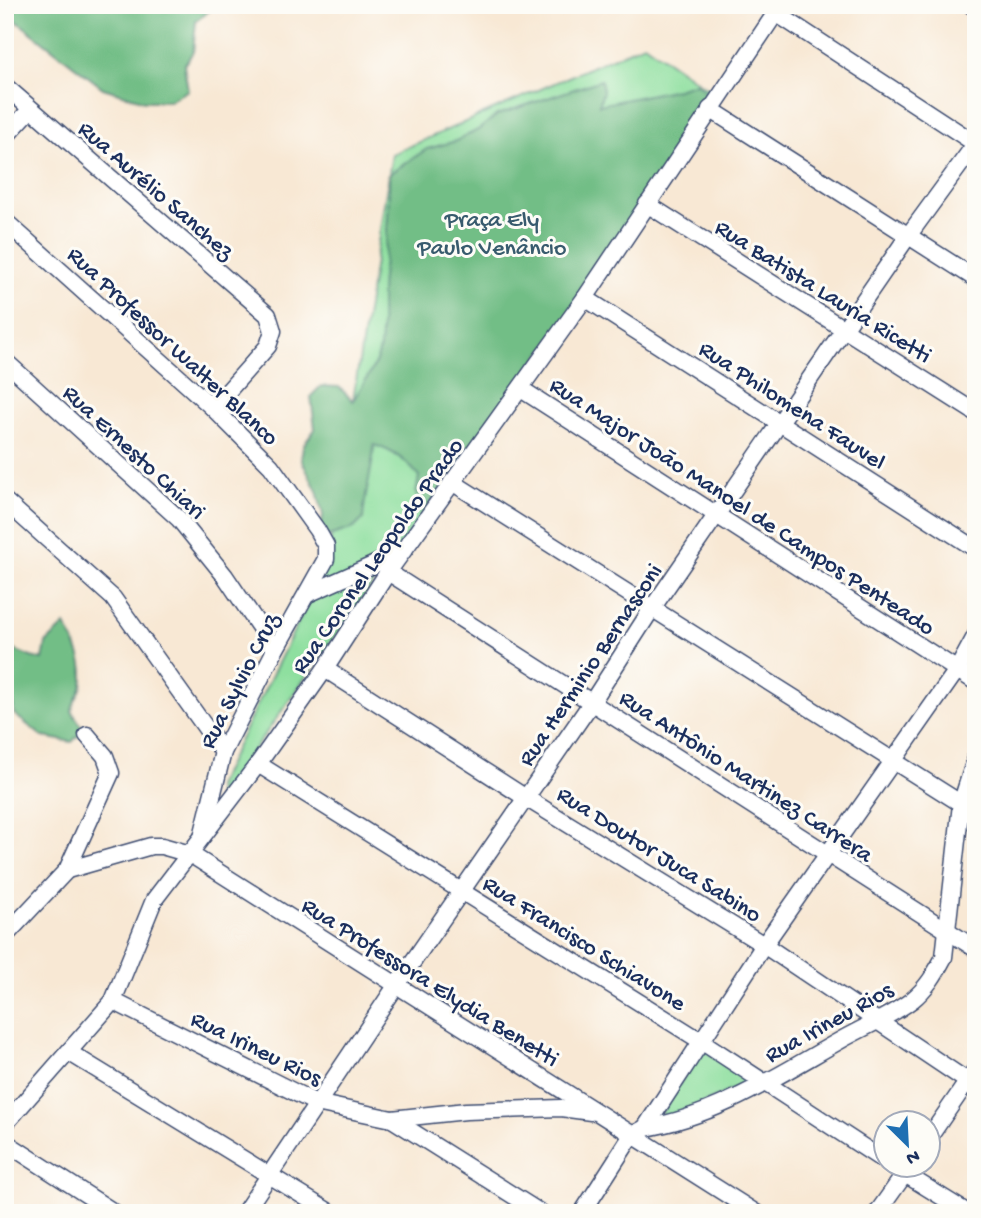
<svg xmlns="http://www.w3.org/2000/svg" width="981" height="1218" font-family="'Gochi Hand',sans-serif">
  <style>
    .green { fill: #8edf9f; stroke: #54877e; stroke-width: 2 }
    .forest { fill: #72be86; stroke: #467672; stroke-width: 2 }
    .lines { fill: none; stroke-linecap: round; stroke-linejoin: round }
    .minor-casing { stroke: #3c4b70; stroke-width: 19 }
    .minor { stroke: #fff; stroke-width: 16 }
    .labels { text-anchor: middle; stroke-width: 6; stroke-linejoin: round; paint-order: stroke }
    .street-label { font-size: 24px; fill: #1b2f5e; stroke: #fdfcf7 }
    .park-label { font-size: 24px; fill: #385b6e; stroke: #fdfcf7 }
  </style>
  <rect width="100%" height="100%" fill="#fdfcf7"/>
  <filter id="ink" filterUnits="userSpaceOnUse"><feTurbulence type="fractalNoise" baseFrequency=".0143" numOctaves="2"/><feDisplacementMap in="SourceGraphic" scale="14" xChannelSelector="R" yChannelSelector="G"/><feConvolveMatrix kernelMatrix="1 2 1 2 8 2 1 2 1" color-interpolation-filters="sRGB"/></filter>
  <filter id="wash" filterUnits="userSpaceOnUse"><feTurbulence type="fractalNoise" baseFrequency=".00686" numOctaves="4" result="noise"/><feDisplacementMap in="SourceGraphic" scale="28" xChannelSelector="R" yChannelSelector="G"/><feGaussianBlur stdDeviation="1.57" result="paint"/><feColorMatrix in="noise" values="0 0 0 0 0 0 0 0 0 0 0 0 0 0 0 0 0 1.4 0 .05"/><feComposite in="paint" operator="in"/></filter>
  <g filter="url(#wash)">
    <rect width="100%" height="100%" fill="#f8e8d4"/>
    <g class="green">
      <path d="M644,44l71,50 -291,418 -206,288 -1,-14 110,-222 65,-410z"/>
      <path d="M701,1047l44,31 -3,7 -42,20 -41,13z"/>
    </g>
    <g class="forest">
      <path d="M5,5h212l-21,16 -3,31 -9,13 4,25 -19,11h-24l-42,-13 -98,-76z"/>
      <path d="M601,80l2,11 -4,14 78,-16 19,-6 10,9v11l-120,190 -162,219 -8,-18 3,-18c-13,-15 -25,-25 -45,-31 -1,25 -10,49 -11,74l-9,9 -29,9 -4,-9 2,-13 -6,-24 -16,-32 2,-13 12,-17 -4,-33 10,-10 18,1 14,14c7,-13 23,-34 26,-48 5,-23 0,-52 3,-76 4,-34 8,-68 7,-103l38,-25 29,-8 22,-11 19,-15z"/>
      <path d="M65,625c10,17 22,39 17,60 -2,9 -9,16 -10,26l12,19 -12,12 -29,-5 -29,-23 -4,-41 -5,-2v-25l26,11 12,3 3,-17z"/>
    </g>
  </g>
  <g filter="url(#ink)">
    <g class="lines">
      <defs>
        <g id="minor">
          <path d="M971,5l5,3"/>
          <path d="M776,13l200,131"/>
          <path d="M5,86l263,229 5,16 -5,15 -55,62"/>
          <path d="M710,109l266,170"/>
          <path d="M5,137l25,-27"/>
          <path d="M647,204l329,209"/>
          <path d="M5,221l208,187 58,58 46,64 9,16v13l-51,91 -52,102 -20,81"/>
          <path d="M585,298l391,251"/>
          <path d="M5,361l174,158 46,57 50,74"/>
          <path d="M521,389l455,293"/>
          <path d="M452,482l524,331"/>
          <path d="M5,501l108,97 110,154"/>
          <path d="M388,572l588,377"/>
          <path d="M308,594l92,-41"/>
          <path d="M325,669l201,129 238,147 203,136"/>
          <path d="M258,764l443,277 185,121"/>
          <path d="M67,870l84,-24h11l28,8 566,359"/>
          <path d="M5,936l62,-66 44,-97 -6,-17 -18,-21"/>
          <path d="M113,1001l203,102 76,16 74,-8 95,-3 30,4"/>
          <path d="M70,1053l261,160"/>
          <path d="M392,1119l149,94"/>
          <path d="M5,1124l108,-123 41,-101 104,-136 67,-95 63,-97 197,-274 196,-293"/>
          <path d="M645,1128c71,-11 135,-54 196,-88 23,-13 50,-24 71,-40 15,-12 23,-26 32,-43l17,-153 15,-47"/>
          <path d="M928,1139l48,-70"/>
          <path d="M5,1142l110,71"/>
          <path d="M892,1166l76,47"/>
          <path d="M244,1213l152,-227 196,-284 59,-92 257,-374 68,-93"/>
          <path d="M582,1213l50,-78 13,-7 119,-183 193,-275 19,-35"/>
          <path d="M877,1213l32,-45"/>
        </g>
      </defs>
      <use href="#minor" class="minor-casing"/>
      <use href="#minor" class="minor"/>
    </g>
  </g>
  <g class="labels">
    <g class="street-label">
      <text transform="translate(157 189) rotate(41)" y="8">Rua Aurélio Sanchez</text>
      <text transform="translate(824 290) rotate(32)" y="8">Rua Batista Lauria Ricetti</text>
      <text transform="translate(174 345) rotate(43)" y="8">Rua Professor Walter Blanco</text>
      <text transform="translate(793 404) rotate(33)" y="8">Rua Philomena Fauvel</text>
      <text transform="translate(135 451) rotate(43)" y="8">Rua Ernesto Chiari</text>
      <text transform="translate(743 505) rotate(33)" y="8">Rua Major João Manoel de Campos Penteado</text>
      <text transform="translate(376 555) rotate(-55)" y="8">Rua Coronel Leopoldo Prado</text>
      <text transform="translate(589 664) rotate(-56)" y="8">Rua Herminio Bernasconi</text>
      <text transform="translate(238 680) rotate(-63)" y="8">Rua Sylvio Cruz</text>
      <text transform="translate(747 775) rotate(33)" y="8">Rua Antônio Martinez Carrera</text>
      <text transform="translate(660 853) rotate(32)" y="8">Rua Doutor Juca Sabino</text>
      <text transform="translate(585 942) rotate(32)" y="8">Rua Francisco Schiavone</text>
      <text transform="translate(431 981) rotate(32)" y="8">Rua Professora Elydia Benetti</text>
      <text transform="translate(828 1021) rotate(-29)" y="8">Rua Irineu Rios</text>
      <text transform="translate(257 1047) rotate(26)" y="8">Rua Irineu Rios</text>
    </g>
    <g class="park-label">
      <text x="492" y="226">Praça Ely<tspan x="492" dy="28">Paulo Venâncio</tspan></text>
    </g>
  </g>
  <rect width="981" height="1218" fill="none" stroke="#fdfcf7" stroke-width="28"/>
  <g transform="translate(907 1144) rotate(156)"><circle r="33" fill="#fdfcf7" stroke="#a3aaba" stroke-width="2"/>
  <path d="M0-5L12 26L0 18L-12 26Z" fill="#1f6fb2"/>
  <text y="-10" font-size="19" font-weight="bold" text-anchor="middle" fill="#1b2f5e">N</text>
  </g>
</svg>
